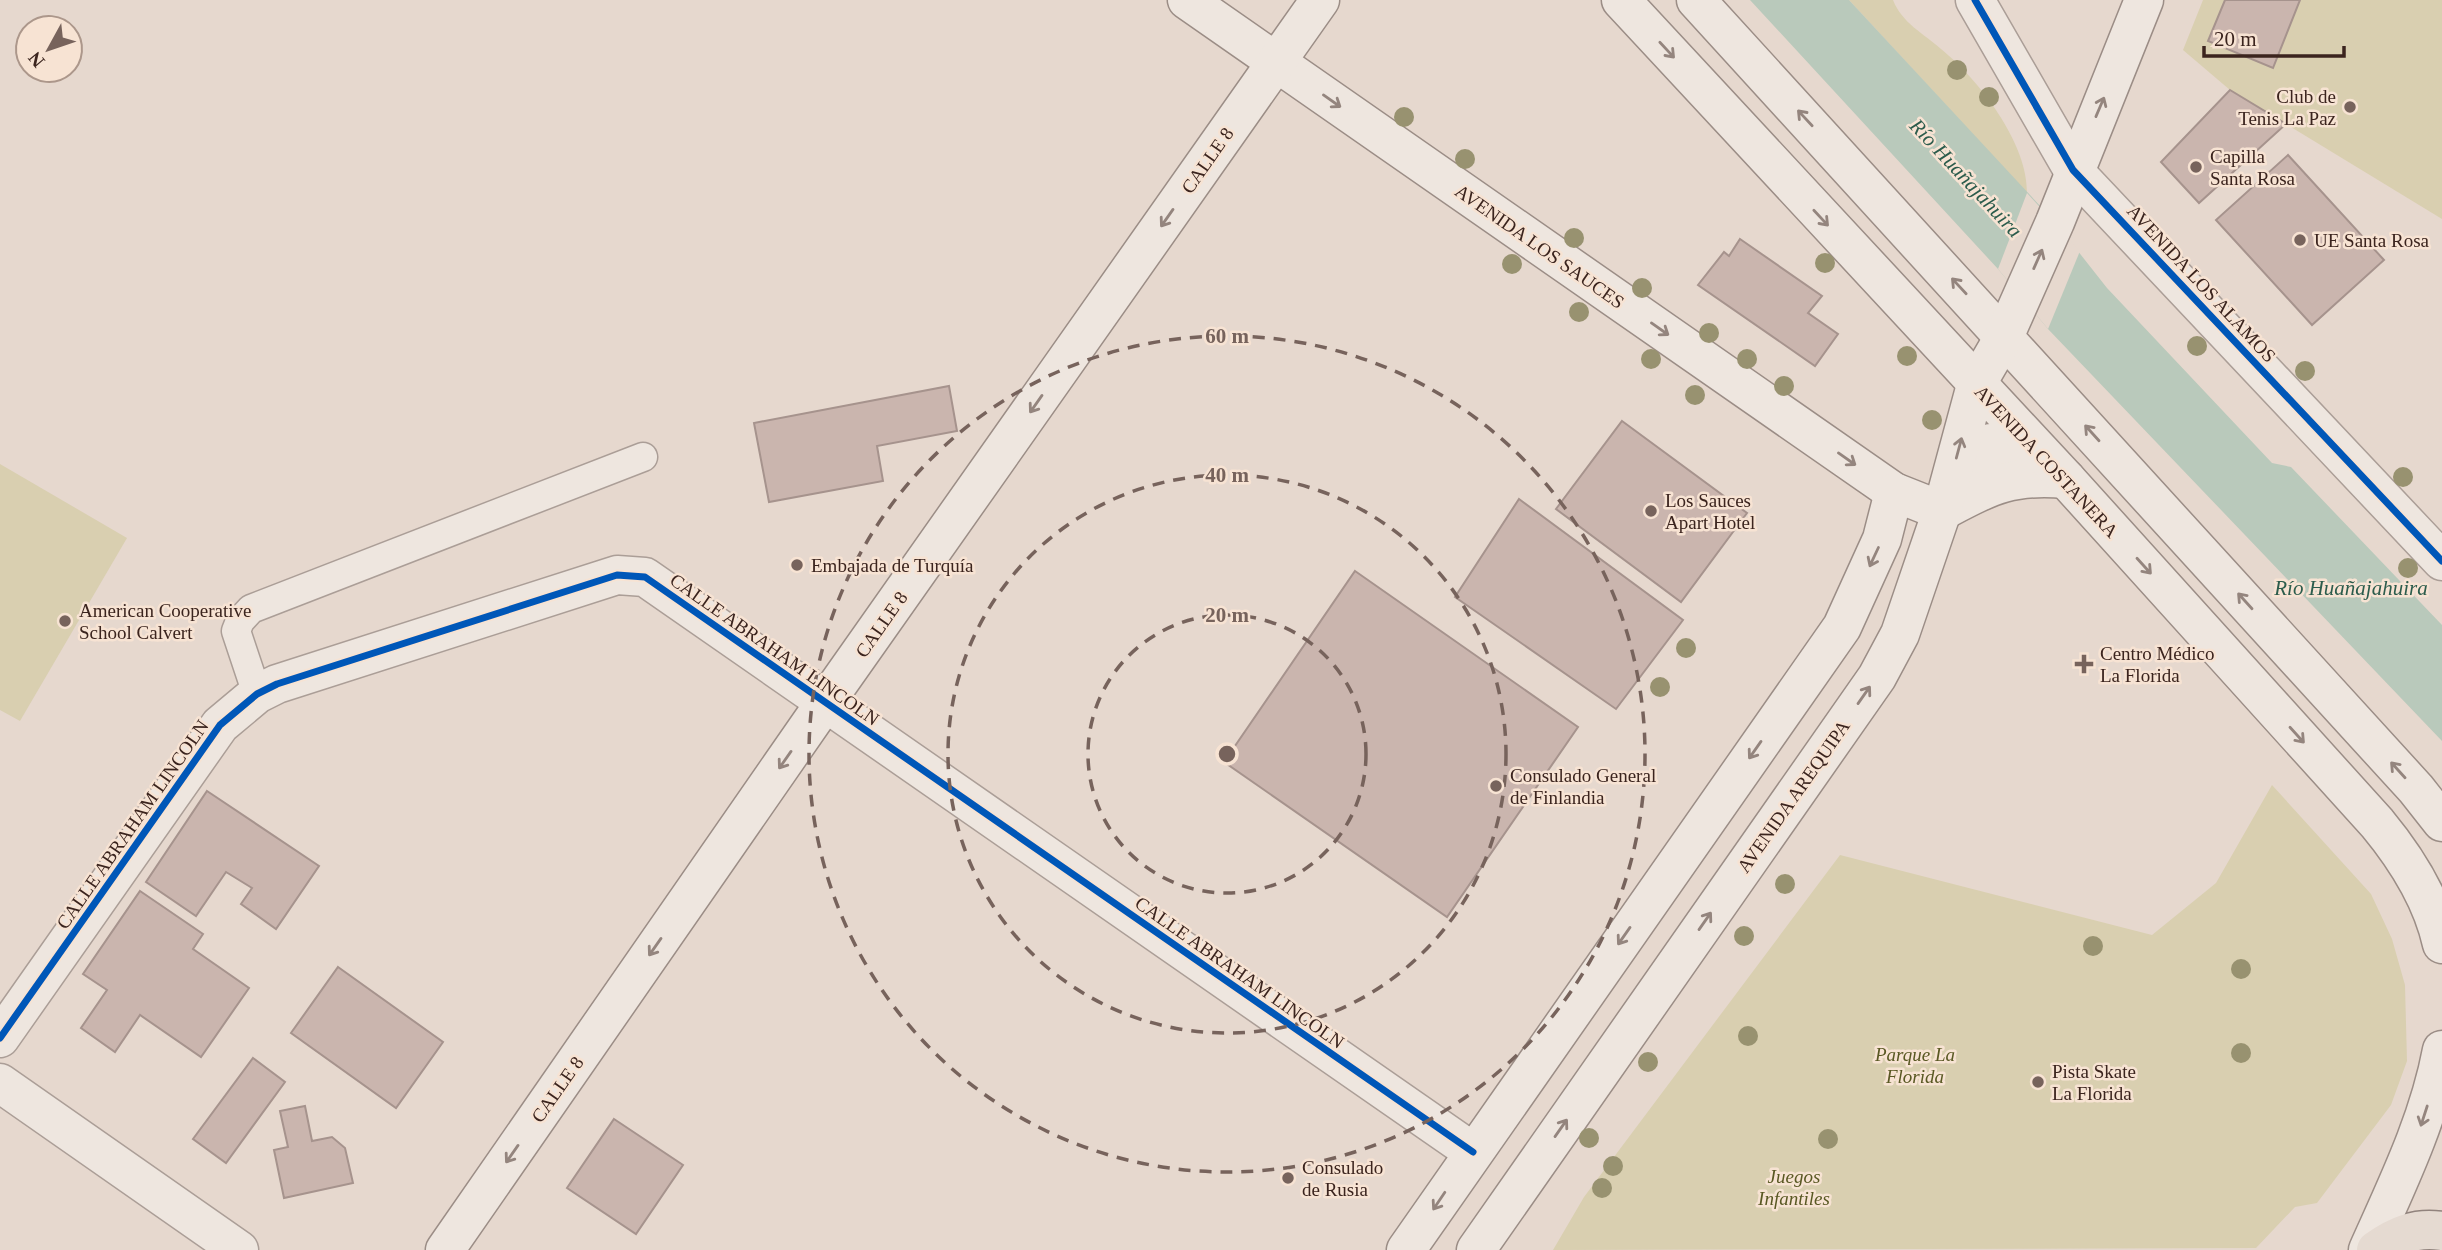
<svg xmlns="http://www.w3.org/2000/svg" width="2442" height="1250" font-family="Georgia,serif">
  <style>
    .green { fill: #d9cfb0 }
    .water { fill: #b9c9bb }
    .pier { fill: #e6d8ce }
    .building { fill: #cab5ae; stroke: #a6938d; stroke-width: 2 }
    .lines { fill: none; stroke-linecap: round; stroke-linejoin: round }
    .lane-casing { stroke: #ab9e97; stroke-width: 31 }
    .street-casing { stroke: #ab9e97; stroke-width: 41 }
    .secondary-casing { stroke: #9b8d86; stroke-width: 41 }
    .primary-casing { stroke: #91837d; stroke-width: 41 }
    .lane { stroke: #eee6df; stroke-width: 28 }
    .street { stroke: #eee6df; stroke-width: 38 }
    .secondary { stroke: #eee6df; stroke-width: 38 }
    .primary { stroke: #e5dad1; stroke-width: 38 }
    .cycleway-casing { stroke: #f7e3d3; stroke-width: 11 }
    .cycleway { stroke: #0057b8; stroke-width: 7 }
    .tree { fill: #989270 }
    .oneway { stroke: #94857e }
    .ring { fill: none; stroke: #77635c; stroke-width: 3.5; stroke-dasharray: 12 9 }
    .poi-dot { fill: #77635c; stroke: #f7e3d3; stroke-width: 2.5 }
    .labels { text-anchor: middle; stroke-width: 5; stroke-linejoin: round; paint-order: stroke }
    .poi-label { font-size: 19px; fill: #3b241e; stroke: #f7e3d3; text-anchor: start }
    .street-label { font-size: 19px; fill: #3b241e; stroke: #f7e3d3 }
    .park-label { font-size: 19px; font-style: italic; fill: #595823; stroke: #f7e3d3 }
    .water-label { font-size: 21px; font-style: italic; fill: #2c5c4c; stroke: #f7e3d3 }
    .centre { fill: #77635c; stroke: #f7e3d3; stroke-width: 3.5 }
    .ring-label { font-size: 21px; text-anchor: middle; font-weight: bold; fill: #77635c; stroke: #f7e3d3; stroke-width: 5; stroke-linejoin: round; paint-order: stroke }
  </style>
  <rect width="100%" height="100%" fill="#e6d8ce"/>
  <g class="green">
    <path d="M1849,0h44c9,23 30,33 48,49 38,31 87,94 86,144z"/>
    <path d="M2203,0h239v219l-212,-129 -47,-40z"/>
    <path d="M0,464l127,74 -107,183 -20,-11z"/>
    <path d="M2272,785l99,109 21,45 13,46 2,76 -16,44 -74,98 -22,4 -39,41 -703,2 31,-53 256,-342 312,80 64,-52z"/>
  </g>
  <path class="water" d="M1750,0h99l206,222 52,66 165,175 19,4 151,158v116l-394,-412 -50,-60z"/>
  <path class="pier" d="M2027,193l53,58 -32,78 -50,-60z"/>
  <g class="building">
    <path d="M2225,0h75l-27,68 -65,-27z"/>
    <path d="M2230,90l56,34 -87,79 -38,-41z"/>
    <path d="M2288,155l96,105 -72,65 -96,-105z"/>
    <path d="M1740,239l82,57 -14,17 30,21 -23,32 -117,-81 26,-33 5,4z"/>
    <path d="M949,386l8,45 -80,15 6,35 -114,21 -15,-79z"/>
    <path d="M1622,421l125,92 -66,89 -125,-93z"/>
    <path d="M1519,499l164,121 -67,89 -161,-112z"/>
    <path d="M1355,571l223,156 -131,190 -223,-155z"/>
    <path d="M207,791l112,75 -43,63 -35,-25 11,-16 -26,-16 -30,44 -50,-34z"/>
    <path d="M140,891l63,43 -10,15 56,39 -48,69 -61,-42 -25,37 -34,-24 26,-38 -24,-16z"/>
    <path d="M338,967l105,75 -47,66 -105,-75z"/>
    <path d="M253,1058l32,24 -59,81 -33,-24z"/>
    <path d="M305,1106l7,35 20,-4 13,11 8,35 -69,15 -10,-48 14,-3 -8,-36z"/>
    <path d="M614,1119l69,46 -47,69 -69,-46z"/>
  </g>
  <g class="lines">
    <defs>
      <path id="lane" d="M257,694l-21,-63 4,-10 11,-12 392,-152"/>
      <g id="street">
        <path d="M1975,0l98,170 369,391"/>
        <path d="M1990,443l18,16 -29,11z"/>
        <path d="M0,1038l220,-313 37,-31 20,-10 340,-109 28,2 828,575"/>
        <path d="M0,1083l239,167"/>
      </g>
      <g id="secondary">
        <path d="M1187,0l707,492 48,19c48,-25 68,-37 124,-32"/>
        <path d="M1621,0l445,479 311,344c29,35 55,76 65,121"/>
        <path d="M1696,0l720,789 26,33"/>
        <path d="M445,1250l379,-546 496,-704"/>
        <path d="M1406,1250l436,-623 40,-88 12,-47"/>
        <path d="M1476,1250l401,-573 23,-43 42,-123 34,-126 28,-48 51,-115 89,-222"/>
        <path d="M2368,1250c29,-65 61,-130 74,-200"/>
      </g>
      <path id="primary" d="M2376,1250c21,-15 40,-23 66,-19"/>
    </defs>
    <use href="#lane" class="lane-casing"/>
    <use href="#street" class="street-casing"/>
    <use href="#secondary" class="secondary-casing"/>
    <use href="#primary" class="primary-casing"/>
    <use href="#lane" class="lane"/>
    <use href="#street" class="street"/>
    <use href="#secondary" class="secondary"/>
    <use href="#primary" class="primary"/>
    <defs>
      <g id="cycleway">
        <path d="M1975,0l98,170 369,391"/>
        <path d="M0,1038l220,-313 37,-31 20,-10 340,-109 28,2 828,575"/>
      </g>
    </defs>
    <use href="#cycleway" class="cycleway-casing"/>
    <use href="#cycleway" class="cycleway"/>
  </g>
  <g class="tree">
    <circle cx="1957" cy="70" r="10"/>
    <circle cx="1989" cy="97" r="10"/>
    <circle cx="1404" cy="117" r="10"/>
    <circle cx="1465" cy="159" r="10"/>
    <circle cx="1574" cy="238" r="10"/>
    <circle cx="1825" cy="263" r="10"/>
    <circle cx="1512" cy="264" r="10"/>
    <circle cx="1642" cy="288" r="10"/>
    <circle cx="1579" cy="312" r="10"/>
    <circle cx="1709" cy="333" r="10"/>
    <circle cx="2197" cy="346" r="10"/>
    <circle cx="1907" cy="356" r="10"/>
    <circle cx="1651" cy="359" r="10"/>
    <circle cx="1747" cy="359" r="10"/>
    <circle cx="2305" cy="371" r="10"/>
    <circle cx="1784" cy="386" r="10"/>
    <circle cx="1695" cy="395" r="10"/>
    <circle cx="1932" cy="420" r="10"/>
    <circle cx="2403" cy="477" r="10"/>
    <circle cx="2408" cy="568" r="10"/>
    <circle cx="1686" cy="648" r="10"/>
    <circle cx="1660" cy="687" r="10"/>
    <circle cx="1785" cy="884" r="10"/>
    <circle cx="1744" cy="936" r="10"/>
    <circle cx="2093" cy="946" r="10"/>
    <circle cx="2241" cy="969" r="10"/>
    <circle cx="1748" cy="1036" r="10"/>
    <circle cx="2241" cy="1053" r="10"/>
    <circle cx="1648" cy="1062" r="10"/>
    <circle cx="1589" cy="1138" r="10"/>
    <circle cx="1828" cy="1139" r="10"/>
    <circle cx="1613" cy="1166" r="10"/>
    <circle cx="1602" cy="1188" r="10"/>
  </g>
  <defs><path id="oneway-shaft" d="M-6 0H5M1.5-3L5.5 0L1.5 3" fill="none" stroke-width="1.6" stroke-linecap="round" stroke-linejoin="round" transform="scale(1.75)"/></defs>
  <g class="oneway">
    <use href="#oneway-shaft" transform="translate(1667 50) rotate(47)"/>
    <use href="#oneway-shaft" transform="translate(1332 101) rotate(35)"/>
    <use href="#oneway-shaft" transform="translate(2100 107) rotate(-67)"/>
    <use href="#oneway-shaft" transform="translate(1805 118) rotate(-133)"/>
    <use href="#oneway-shaft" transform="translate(1167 218) rotate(125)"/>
    <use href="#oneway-shaft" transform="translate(1821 218) rotate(47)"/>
    <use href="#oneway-shaft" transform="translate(2038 259) rotate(-66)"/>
    <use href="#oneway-shaft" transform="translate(1959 286) rotate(-133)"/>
    <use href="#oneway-shaft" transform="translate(1660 329) rotate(35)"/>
    <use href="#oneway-shaft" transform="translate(1036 404) rotate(125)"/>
    <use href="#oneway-shaft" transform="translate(2092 433) rotate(-132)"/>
    <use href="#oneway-shaft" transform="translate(1959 448) rotate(-75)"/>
    <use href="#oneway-shaft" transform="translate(1847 459) rotate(35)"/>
    <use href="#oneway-shaft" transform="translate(1874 557) rotate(115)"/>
    <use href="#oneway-shaft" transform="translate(2144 566) rotate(48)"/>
    <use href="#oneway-shaft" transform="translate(2245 601) rotate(-132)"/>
    <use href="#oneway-shaft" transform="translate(1864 695) rotate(-55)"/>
    <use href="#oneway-shaft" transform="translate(2297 735) rotate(48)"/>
    <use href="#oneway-shaft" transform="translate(1755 750) rotate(125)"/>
    <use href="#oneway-shaft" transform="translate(785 760) rotate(125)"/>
    <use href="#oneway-shaft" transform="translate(2398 770) rotate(-132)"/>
    <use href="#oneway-shaft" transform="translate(1705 921) rotate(-55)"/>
    <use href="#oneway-shaft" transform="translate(1624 936) rotate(125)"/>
    <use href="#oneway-shaft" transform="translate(655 947) rotate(125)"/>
    <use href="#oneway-shaft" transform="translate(2424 1116) rotate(108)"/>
    <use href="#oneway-shaft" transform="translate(1561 1128) rotate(-55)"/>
    <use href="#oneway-shaft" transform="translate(512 1154) rotate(125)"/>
    <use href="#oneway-shaft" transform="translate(1439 1201) rotate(124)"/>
  </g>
  <g class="ring">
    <circle cx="1227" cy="754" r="139"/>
    <circle cx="1227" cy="754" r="279"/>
    <circle cx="1227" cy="754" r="418"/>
  </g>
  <g class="poi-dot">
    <circle cx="2350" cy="107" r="7"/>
    <circle cx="2196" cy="167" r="7"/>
    <circle cx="2300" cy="240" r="7"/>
    <circle cx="1651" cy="511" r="7"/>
    <circle cx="797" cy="565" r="7"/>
    <circle cx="65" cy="621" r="7"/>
    <path d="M2080.5 653.5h7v7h7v7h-7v7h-7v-7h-7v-7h7z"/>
    <circle cx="1496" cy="786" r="7"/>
    <circle cx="2038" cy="1082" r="7"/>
    <circle cx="1288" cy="1178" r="7"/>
  </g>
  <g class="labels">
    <g class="poi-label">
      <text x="2336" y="103" text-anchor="end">Club de<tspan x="2336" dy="22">Tenis La Paz</tspan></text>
      <text x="2210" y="163">Capilla<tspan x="2210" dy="22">Santa Rosa</tspan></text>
      <text x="2314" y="247">UE Santa Rosa</text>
      <text x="1665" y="507">Los Sauces<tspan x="1665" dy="22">Apart Hotel</tspan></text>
      <text x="811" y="572">Embajada de Turquía</text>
      <text x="79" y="617">American Cooperative<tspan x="79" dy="22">School Calvert</tspan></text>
      <text x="2100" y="660">Centro Médico<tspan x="2100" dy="22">La Florida</tspan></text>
      <text x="1510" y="782">Consulado General<tspan x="1510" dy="22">de Finlandia</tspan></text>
      <text x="2052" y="1078">Pista Skate<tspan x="2052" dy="22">La Florida</tspan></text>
      <text x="1302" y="1174">Consulado<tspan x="1302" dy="22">de Rusia</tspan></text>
    </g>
    <g class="street-label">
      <text transform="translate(1207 160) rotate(-55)" y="7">CALLE 8</text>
      <text transform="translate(1540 246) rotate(35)" y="7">AVENIDA LOS SAUCES</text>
      <text transform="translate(2202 283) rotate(47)" y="7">AVENIDA LOS ALAMOS</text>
      <text transform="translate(2047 461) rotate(47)" y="7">AVENIDA COSTANERA</text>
      <text transform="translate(881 624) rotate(-55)" y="7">CALLE 8</text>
      <text transform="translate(775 649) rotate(35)" y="7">CALLE ABRAHAM LINCOLN</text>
      <text transform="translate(1793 796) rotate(-55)" y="7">AVENIDA AREQUIPA</text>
      <text transform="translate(132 824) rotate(-55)" y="7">CALLE ABRAHAM LINCOLN</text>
      <text transform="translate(1240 972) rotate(35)" y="7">CALLE ABRAHAM LINCOLN</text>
      <text transform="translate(557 1089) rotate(-55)" y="7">CALLE 8</text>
    </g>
    <g class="park-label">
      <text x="1915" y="1061">Parque La<tspan x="1915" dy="22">Florida</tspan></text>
      <text x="1794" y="1183">Juegos<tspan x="1794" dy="22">Infantiles</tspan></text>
    </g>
    <g class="water-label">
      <text transform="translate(1966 178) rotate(47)" y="7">Río Huañajahuira</text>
      <text x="2351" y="595">Río Huañajahuira</text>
    </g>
  </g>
  <circle cx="1227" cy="754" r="10" class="centre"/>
  <g class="ring-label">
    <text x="1227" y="343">60 m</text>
    <text x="1227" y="482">40 m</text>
    <text x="1227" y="622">20 m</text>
  </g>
  <g transform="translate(49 49) rotate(230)"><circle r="33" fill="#f7e3d3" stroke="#ac978b" stroke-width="2"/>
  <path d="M0-5L12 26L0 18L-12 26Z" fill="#77635c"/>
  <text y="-10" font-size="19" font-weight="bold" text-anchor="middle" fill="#3b241e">N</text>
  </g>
  <path d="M2204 46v10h140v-10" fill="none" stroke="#3b241e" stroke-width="3.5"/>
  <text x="2214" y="46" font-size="21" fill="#3b241e" stroke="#f7e3d3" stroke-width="5" paint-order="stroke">20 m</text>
</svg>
